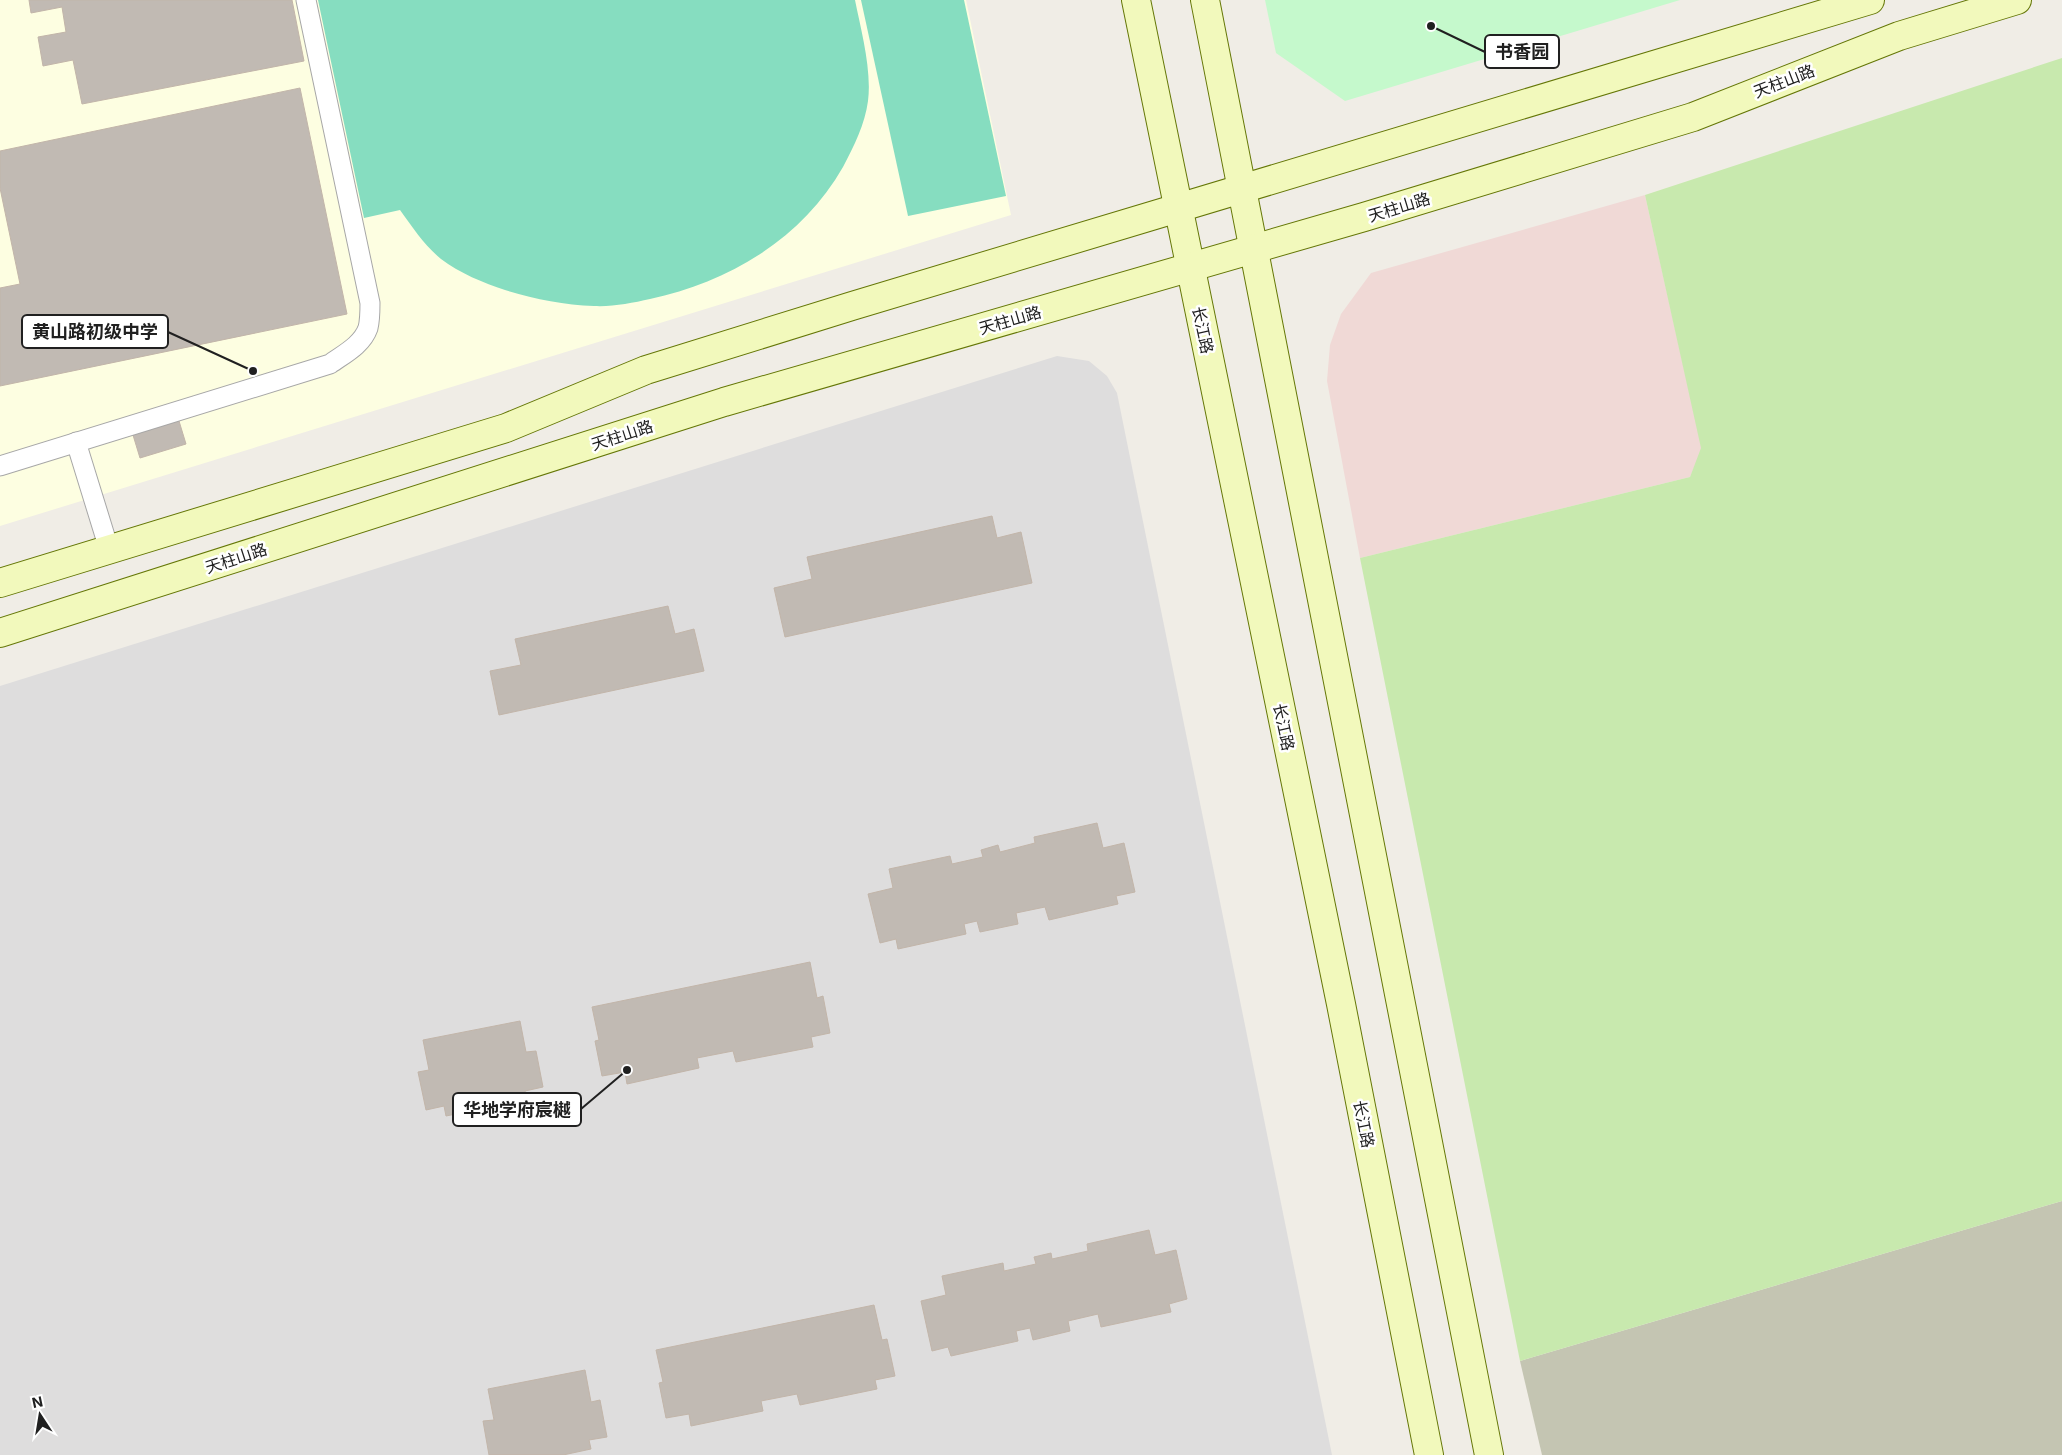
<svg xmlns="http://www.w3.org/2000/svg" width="2062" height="1455" font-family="Inter,'Noto Sans SC',sans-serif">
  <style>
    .residential { fill: #dedddd }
    .commercial { fill: #f0d9d6 }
    .education { fill: #fdfee1 }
    .construction { fill: #c4c5b2 }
    .grass { fill: #c8e9ae }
    .park { fill: #c5f9cc }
    .pitch { fill: #86ddc0 }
    .building { fill: #c1bab3; stroke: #c2b5a9 }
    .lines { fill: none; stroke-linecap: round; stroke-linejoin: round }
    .lane-casing { stroke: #a7a7a7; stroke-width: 21 }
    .secondary-casing { stroke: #657707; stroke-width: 30 }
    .lane { stroke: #fff; stroke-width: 19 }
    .secondary { stroke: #f2f9bc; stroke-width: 28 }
    .labels { text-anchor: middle; stroke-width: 5; stroke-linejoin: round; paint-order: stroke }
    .street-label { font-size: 16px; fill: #202020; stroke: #fff }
    .leader { fill: none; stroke: #202020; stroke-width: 2 }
    .callout-dot { fill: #202020; stroke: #fff; stroke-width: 2 }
    .callout { fill: #fff; stroke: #202020; stroke-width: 2 }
    .callout-label { font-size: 18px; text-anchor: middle; font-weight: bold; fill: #202020 }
  </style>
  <rect width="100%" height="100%" fill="#f0ede6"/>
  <path class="residential" d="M1057,356l32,5 18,15 10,17 215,1062h-1332v-769z"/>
  <path class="commercial" d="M1645,195l57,254 -12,28 -330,81 -33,-177 3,-36 11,-31 30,-41z"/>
  <path class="education" d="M0,0h966l45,215 -1011,311z"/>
  <path class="construction" d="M2062,1201v254h-520l-22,-94z"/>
  <path class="grass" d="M2062,58v1143l-542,160 -160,-803 330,-81 11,-29 -56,-253z"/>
  <path class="park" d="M1265,0h415l-335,101 -69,-48z"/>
  <g class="pitch">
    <path d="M318,0h537c6,30 17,70 13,101 -3,23 -14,45 -25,66 -41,72 -114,115 -193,132 -18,4 -38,8 -56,7 -30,-1 -60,-7 -89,-16 -21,-7 -46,-17 -64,-31 -17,-14 -28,-31 -41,-49l-36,8z"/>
    <path d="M861,0h103l42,196 -98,20z"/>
  </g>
  <g class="building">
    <path d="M29,0h263l12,61 -222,43 -9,-44 -30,6 -5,-29 28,-5 -4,-25 -31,6z"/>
    <path d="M300,88l47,226 -347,72v-98l20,-4 -20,-96v-37z"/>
    <path d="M179,421l7,23 -46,14 -7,-23z"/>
    <path d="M992,516l5,22 24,-6 11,51 -247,54 -11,-49 38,-9 -5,-22z"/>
    <path d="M668,606l7,28 19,-5 10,42 -205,44 -9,-44 31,-6 -6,-26z"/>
    <path d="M1097,823l6,25 21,-5 11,49 -19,4 2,8 -69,16 -4,-13 -29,6 2,11 -38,8 -3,-11 -13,3 2,10 -68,15 -2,-10 -16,4 -12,-49 25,-6 -4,-19 61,-13 2,8 31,-7 -2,-7 17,-5 2,7 35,-9 -1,-6z"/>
    <path d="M810,962l7,36 6,-2 7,37 -19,4 2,10 -77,15 -3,-11 -36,7 2,10 -72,16 -2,-12 -23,4 -7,-35 4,-1 -7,-33z"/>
    <path d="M520,1021l6,31 10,-1 7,36 -18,4 2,9 -81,16 -2,-10 -18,4 -8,-38 11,-2 -6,-30z"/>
    <path d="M1149,1230l6,25 21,-5 11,49 -18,5 2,8 -70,15 -3,-13 -30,7 2,10 -37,9 -3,-12 -14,3 2,10 -67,15 -3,-9 -16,4 -11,-50 25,-6 -4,-19 61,-13 1,8 32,-7 -2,-7 17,-4 1,6 36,-8 -1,-7z"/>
    <path d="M874,1305l8,35 5,-1 8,37 -20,4 2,9 -77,16 -3,-11 -36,7 2,10 -72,15 -2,-12 -23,4 -7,-35 4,-1 -7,-32z"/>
    <path d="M585,1370l6,32 9,-2 7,37 -18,3 2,9 -28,6h-74l-6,-34 11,-1 -6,-31z"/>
  </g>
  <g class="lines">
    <defs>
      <g id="lane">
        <path d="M76,442l33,107"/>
        <path d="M0,466l330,-102c14,-10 32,-19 38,-36 2,-8 2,-17 2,-25l-64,-303"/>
      </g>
      <g id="secondary">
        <path d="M1136,0l205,1004 88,451"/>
        <path d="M1205,0l284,1455"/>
        <path d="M0,583l506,-155 140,-58 206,-64 1018,-306"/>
        <path d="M0,633l724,-231 640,-185 329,-100 206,-81 118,-36"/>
      </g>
    </defs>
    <use href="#lane" class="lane-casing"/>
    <use href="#secondary" class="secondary-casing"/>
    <use href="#lane" class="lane"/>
    <use href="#secondary" class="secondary"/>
  </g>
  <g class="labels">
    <g class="street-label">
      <text transform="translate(1784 81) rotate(-21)" y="6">天柱山路</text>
      <text transform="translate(1399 207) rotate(-17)" y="6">天柱山路</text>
      <text transform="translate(1010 320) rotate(-16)" y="6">天柱山路</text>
      <text transform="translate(1203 330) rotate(78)" y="6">长江路</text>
      <text transform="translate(622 435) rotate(-18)" y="6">天柱山路</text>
      <text transform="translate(236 558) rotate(-18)" y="6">天柱山路</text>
      <text transform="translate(1284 727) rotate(78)" y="6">长江路</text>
      <text transform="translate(1364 1124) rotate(79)" y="6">长江路</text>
    </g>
  </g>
  <path class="leader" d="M1431 26L1485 52M253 371L168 332M627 1070L581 1109"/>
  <g class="callout-dot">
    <circle cx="1431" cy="26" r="5"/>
    <circle cx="253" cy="371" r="5"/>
    <circle cx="627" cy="1070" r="5"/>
  </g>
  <g class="callout">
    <rect x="1485" y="35" width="74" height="33" rx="5"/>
    <rect x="22" y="315" width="146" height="33" rx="5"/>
    <rect x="453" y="1093" width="128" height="33" rx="5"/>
  </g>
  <g class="callout-label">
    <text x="1522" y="58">书香园</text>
    <text x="95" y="338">黄山路初级中学</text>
    <text x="517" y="1116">华地学府宸樾</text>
  </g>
  <g transform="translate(40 1415) rotate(348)" stroke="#ffffff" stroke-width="4" paint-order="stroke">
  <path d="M0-4L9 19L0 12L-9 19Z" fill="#202020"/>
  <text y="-8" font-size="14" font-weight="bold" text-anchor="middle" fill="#202020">N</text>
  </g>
</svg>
